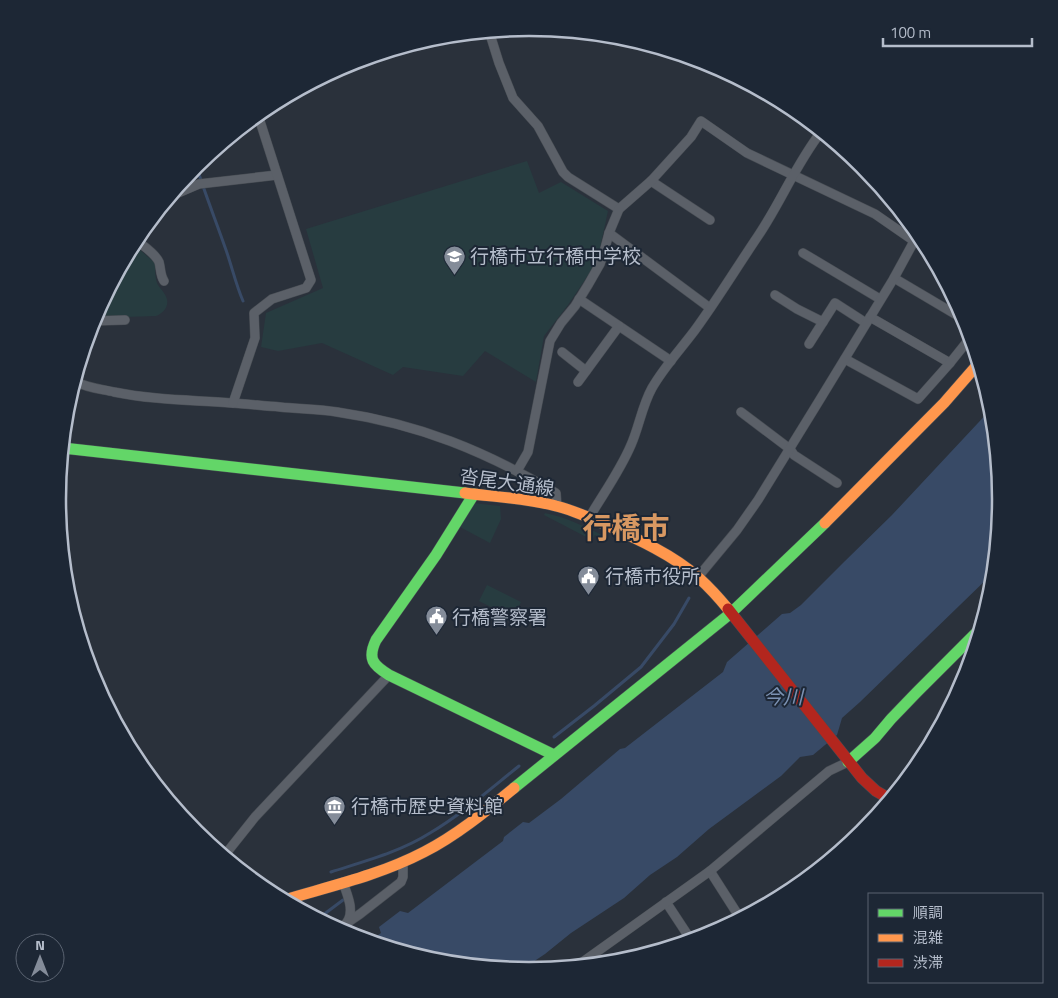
<svg xmlns="http://www.w3.org/2000/svg" width="1058" height="998" font-family="'Titillium Web','Noto Sans JP',sans-serif">
  <style>
    .green { fill: #273c40 }
    .water { fill: #384a66 }
    .lines { fill: none; stroke-linecap: round; stroke-linejoin: round }
    .stream { stroke: #384a66; stroke-width: 3 }
    .street-casing { stroke: #474c53; stroke-width: 10 }
    .fast-casing { stroke: #474c53; stroke-width: 12 }
    .slow-casing { stroke: #474c53; stroke-width: 12 }
    .jam-casing { stroke: #474c53; stroke-width: 12 }
    .street { stroke: #5b6068; stroke-width: 9 }
    .fast { stroke: #63d668; stroke-width: 11 }
    .slow { stroke: #ff974d; stroke-width: 11 }
    .jam { stroke: #b3261e; stroke-width: 11 }
    .labels { text-anchor: middle; stroke-width: 4; stroke-linejoin: round; paint-order: stroke }
    .poi-label { font-size: 19px; fill: #b5bdcb; stroke: #1d2735; text-anchor: start }
    .street-label { font-size: 19px; fill: #b5bdcb; stroke: #1d2735 }
    .water-label { font-size: 20px; font-style: italic; fill: #7c92b3; stroke: #1d2735 }
    .town-label { font-size: 29px; font-weight: bold; fill: #d89862; stroke: #1d2735 }
    .rim { fill: none; stroke: #b5bdcb; stroke-width: 2.5 }
  </style>
  <rect width="100%" height="100%" fill="#2a313b"/>
  <g class="green">
    <path d="M527,161l12,32 22,-11 47,29 -11,51 -29,43 -24,31 -8,46 -51,-31 -22,25 -60,-9 -10,8 -71,-32 -44,8 -17,-4 5,-34 57,-25 -17,-59z"/>
    <path d="M133,244l22,19c0,7 0,14 2,20 2,5 5,6 7,10 7,10 2,19 -8,23l-62,2z"/>
    <path d="M473,503l27,3 1,13 -11,24 -30,-16z"/>
    <path d="M545,513c20,4 39,13 57,22l-1,3 -6,-3 -3,5 -48,-25z"/>
    <path d="M487,585l34,17 -8,16 -34,-17z"/>
  </g>
  <path class="water" d="M992,408l8,91 -7,74 -133,129 -18,16 -5,17 -24,20 -13,2 -19,19 -72,53 -32,28 -27,18 -26,23 -53,35 -26,21 -24,16 -84,-9 -65,-19 1,-3 8,-6 -2,-6 21,-16 8,2 95,-72 1,-4 19,-15 6,1 32,-24 59,-50 5,-1 98,-76 4,-10 55,-48 8,-1 11,-8 44,-44 47,-46z"/>
  <g class="lines">
    <g class="stream">
      <path d="M196,165c9,29 20,56 30,85 6,17 10,35 17,51"/>
      <path d="M554,737l40,-31 47,-39 33,-43 15,-26"/>
      <path d="M331,872c34,-11 69,-20 99,-39 32,-19 60,-44 89,-67"/>
      <path d="M319,918l24,-18"/>
    </g>
    <defs>
      <g id="street">
        <path d="M489,31l10,32 14,35 25,28 25,46 5,5 51,32"/>
        <path d="M651,181l59,39"/>
        <path d="M171,196l28,-12 78,-9"/>
        <path d="M136,240c7,6 19,13 23,22 2,7 1,13 5,19"/>
        <path d="M803,253l77,46"/>
        <path d="M894,278l71,42"/>
        <path d="M775,295l22,14 26,13"/>
        <path d="M579,299l92,62"/>
        <path d="M710,308l-101,-75 10,-24 32,-28 40,-44 10,-16 46,32 128,61 39,27"/>
        <path d="M870,317l80,46"/>
        <path d="M93,321l32,-1"/>
        <path d="M809,344l26,-41 31,20"/>
        <path d="M562,352l24,19"/>
        <path d="M845,359l73,40 32,-36 20,-25"/>
        <path d="M75,381c11,7 26,8 39,11 39,8 78,8 117,11 17,1 33,3 49,4 19,2 39,2 57,5 82,12 148,39 219,81l1,13"/>
        <path d="M578,382l41,-56"/>
        <path d="M233,403l22,-65 -1,-25 18,-14 34,-11 5,-8 -53,-165"/>
        <path d="M741,412l49,37 4,6 43,28"/>
        <path d="M517,471l11,-19 22,-111 11,-18 14,-17 13,-21 12,-21 4,-12 5,-19"/>
        <path d="M589,518c14,-24 31,-47 42,-73 8,-18 11,-39 21,-57 12,-21 28,-38 43,-58 22,-30 42,-63 63,-94 23,-34 38,-72 63,-104"/>
        <path d="M698,577l39,-47 21,-30 61,-99 75,-123 24,-44"/>
        <path d="M112,714l7,8"/>
        <path d="M224,856l31,-39 134,-142"/>
        <path d="M710,871l30,47"/>
        <path d="M343,882c4,13 12,28 4,40"/>
        <path d="M666,902l25,38"/>
        <path d="M338,929l22,-15 41,-32 2,-5v-15"/>
        <path d="M577,966l133,-95 119,-100 19,-9"/>
      </g>
      <g id="fast">
        <path d="M63,448l402,45"/>
        <path d="M474,494l-38,61 -60,85c-9,19 -3,25 13,35l165,80"/>
        <path d="M848,762l27,-24 16,-19 26,-27 63,-63"/>
        <path d="M514,788l217,-175 94,-90"/>
      </g>
      <g id="slow">
        <path d="M465,493c30,4 62,5 91,13 17,4 34,12 50,19 32,14 67,30 93,53 11,10 20,20 29,31"/>
        <path d="M825,523l119,-120 34,-39"/>
        <path d="M284,900c47,-14 96,-25 140,-48 33,-17 62,-41 90,-64"/>
      </g>
      <path id="jam" d="M728,609l134,169 14,13 14,8"/>
    </defs>
    <use href="#street" class="street-casing"/>
    <use href="#fast" class="fast-casing"/>
    <use href="#slow" class="slow-casing"/>
    <use href="#jam" class="jam-casing"/>
    <use href="#street" class="street"/>
    <use href="#fast" class="fast"/>
    <use href="#slow" class="slow"/>
    <use href="#jam" class="jam"/>
  </g>
  <defs>
    <symbol id="school-pin" viewBox="-11 -11 22 30"><path d="M0 17L-7.5 6A9.5 9.5 0 1 1 7.5 6Z" fill="#848c99" stroke="#1d2735"/><path d="M0-5L7-2L0 1L-7-2ZM-4 1L0 2.5L4 1V4Q0 6-4 4Z" fill="#fff"/></symbol>
    <symbol id="civic-pin" viewBox="-11 -11 22 30"><path d="M0 17L-7.5 6A9.5 9.5 0 1 1 7.5 6Z" fill="#848c99" stroke="#1d2735"/><path d="M-.6-6.5H3V-4.5H.6V-3L4-1V1h2V6H-6V1h2V-1L-.6-3ZM-1.2 2.5V6h2.4V2.5Z" fill="#fff"/></symbol>
    <symbol id="museum-pin" viewBox="-11 -11 22 30"><path d="M0 17L-7.5 6A9.5 9.5 0 1 1 7.5 6Z" fill="#848c99" stroke="#1d2735"/><path d="M0-6L6-3V-2H-6V-3ZM-5-1h2V3h-2ZM-1-1h2V3h-2ZM3-1h2V3H3ZM-6 4H6V6H-6Z" fill="#fff"/></symbol>
  </defs>
  <g fill-rule="evenodd">
    <use href="#school-pin" x="442" y="244" width="25" height="34"/>
    <use href="#civic-pin" x="576" y="564" width="25" height="34"/>
    <use href="#civic-pin" x="424" y="604" width="25" height="34"/>
    <use href="#museum-pin" x="322" y="794" width="25" height="34"/>
  </g>
  <g class="labels">
    <g class="poi-label">
      <text x="470" y="263">行橋市立行橋中学校</text>
      <text x="605" y="583">行橋市役所</text>
      <text x="452" y="624">行橋警察署</text>
      <text x="351" y="813">行橋市歴史資料館</text>
    </g>
    <g class="street-label">
      <text transform="translate(507 482) rotate(8)" y="7">沓尾大通線</text>
    </g>
    <g class="water-label">
      <text x="783" y="704">今川</text>
    </g>
    <g class="town-label">
      <text x="626" y="538">行橋市</text>
    </g>
  </g>
  <path d="M0 0H1058V998H0ZM66 499a463 463 0 1 1 926 0a463 463 0 1 1-926 0Z" fill="#1d2735" fill-rule="evenodd"/>
  <path class="rim" d="M66 499a463 463 0 1 1 926 0a463 463 0 1 1-926 0Z"/>
  <rect x="868" y="893" width="175" height="90" fill="#1d2735" stroke="#5a6371"/>
  <rect x="878" y="909" width="25" height="8" fill="#63d668" stroke="#5a6371"/>
  <text x="913" y="918" font-size="15" fill="#b5bdcb">順調</text>
  <rect x="878" y="934" width="25" height="8" fill="#ff974d" stroke="#5a6371"/>
  <text x="913" y="943" font-size="15" fill="#b5bdcb">混雑</text>
  <rect x="878" y="959" width="25" height="8" fill="#b3261e" stroke="#5a6371"/>
  <text x="913" y="968" font-size="15" fill="#b5bdcb">渋滞</text>
  <g transform="translate(40 958)"><circle r="24" fill="#1d2735" stroke="#5a6371"/>
  <path d="M0-4L9 19L0 12L-9 19Z" fill="#848c99"/>
  <text y="-8" font-size="14" font-weight="bold" text-anchor="middle" fill="#b5bdcb">N</text>
  </g>
  <path d="M883 38v8h149v-8" fill="none" stroke="#b5bdcb" stroke-width="2.5"/>
  <text x="890" y="38" font-size="15" fill="#b5bdcb" stroke="#1d2735" stroke-width="4" paint-order="stroke">100 m</text>
</svg>
